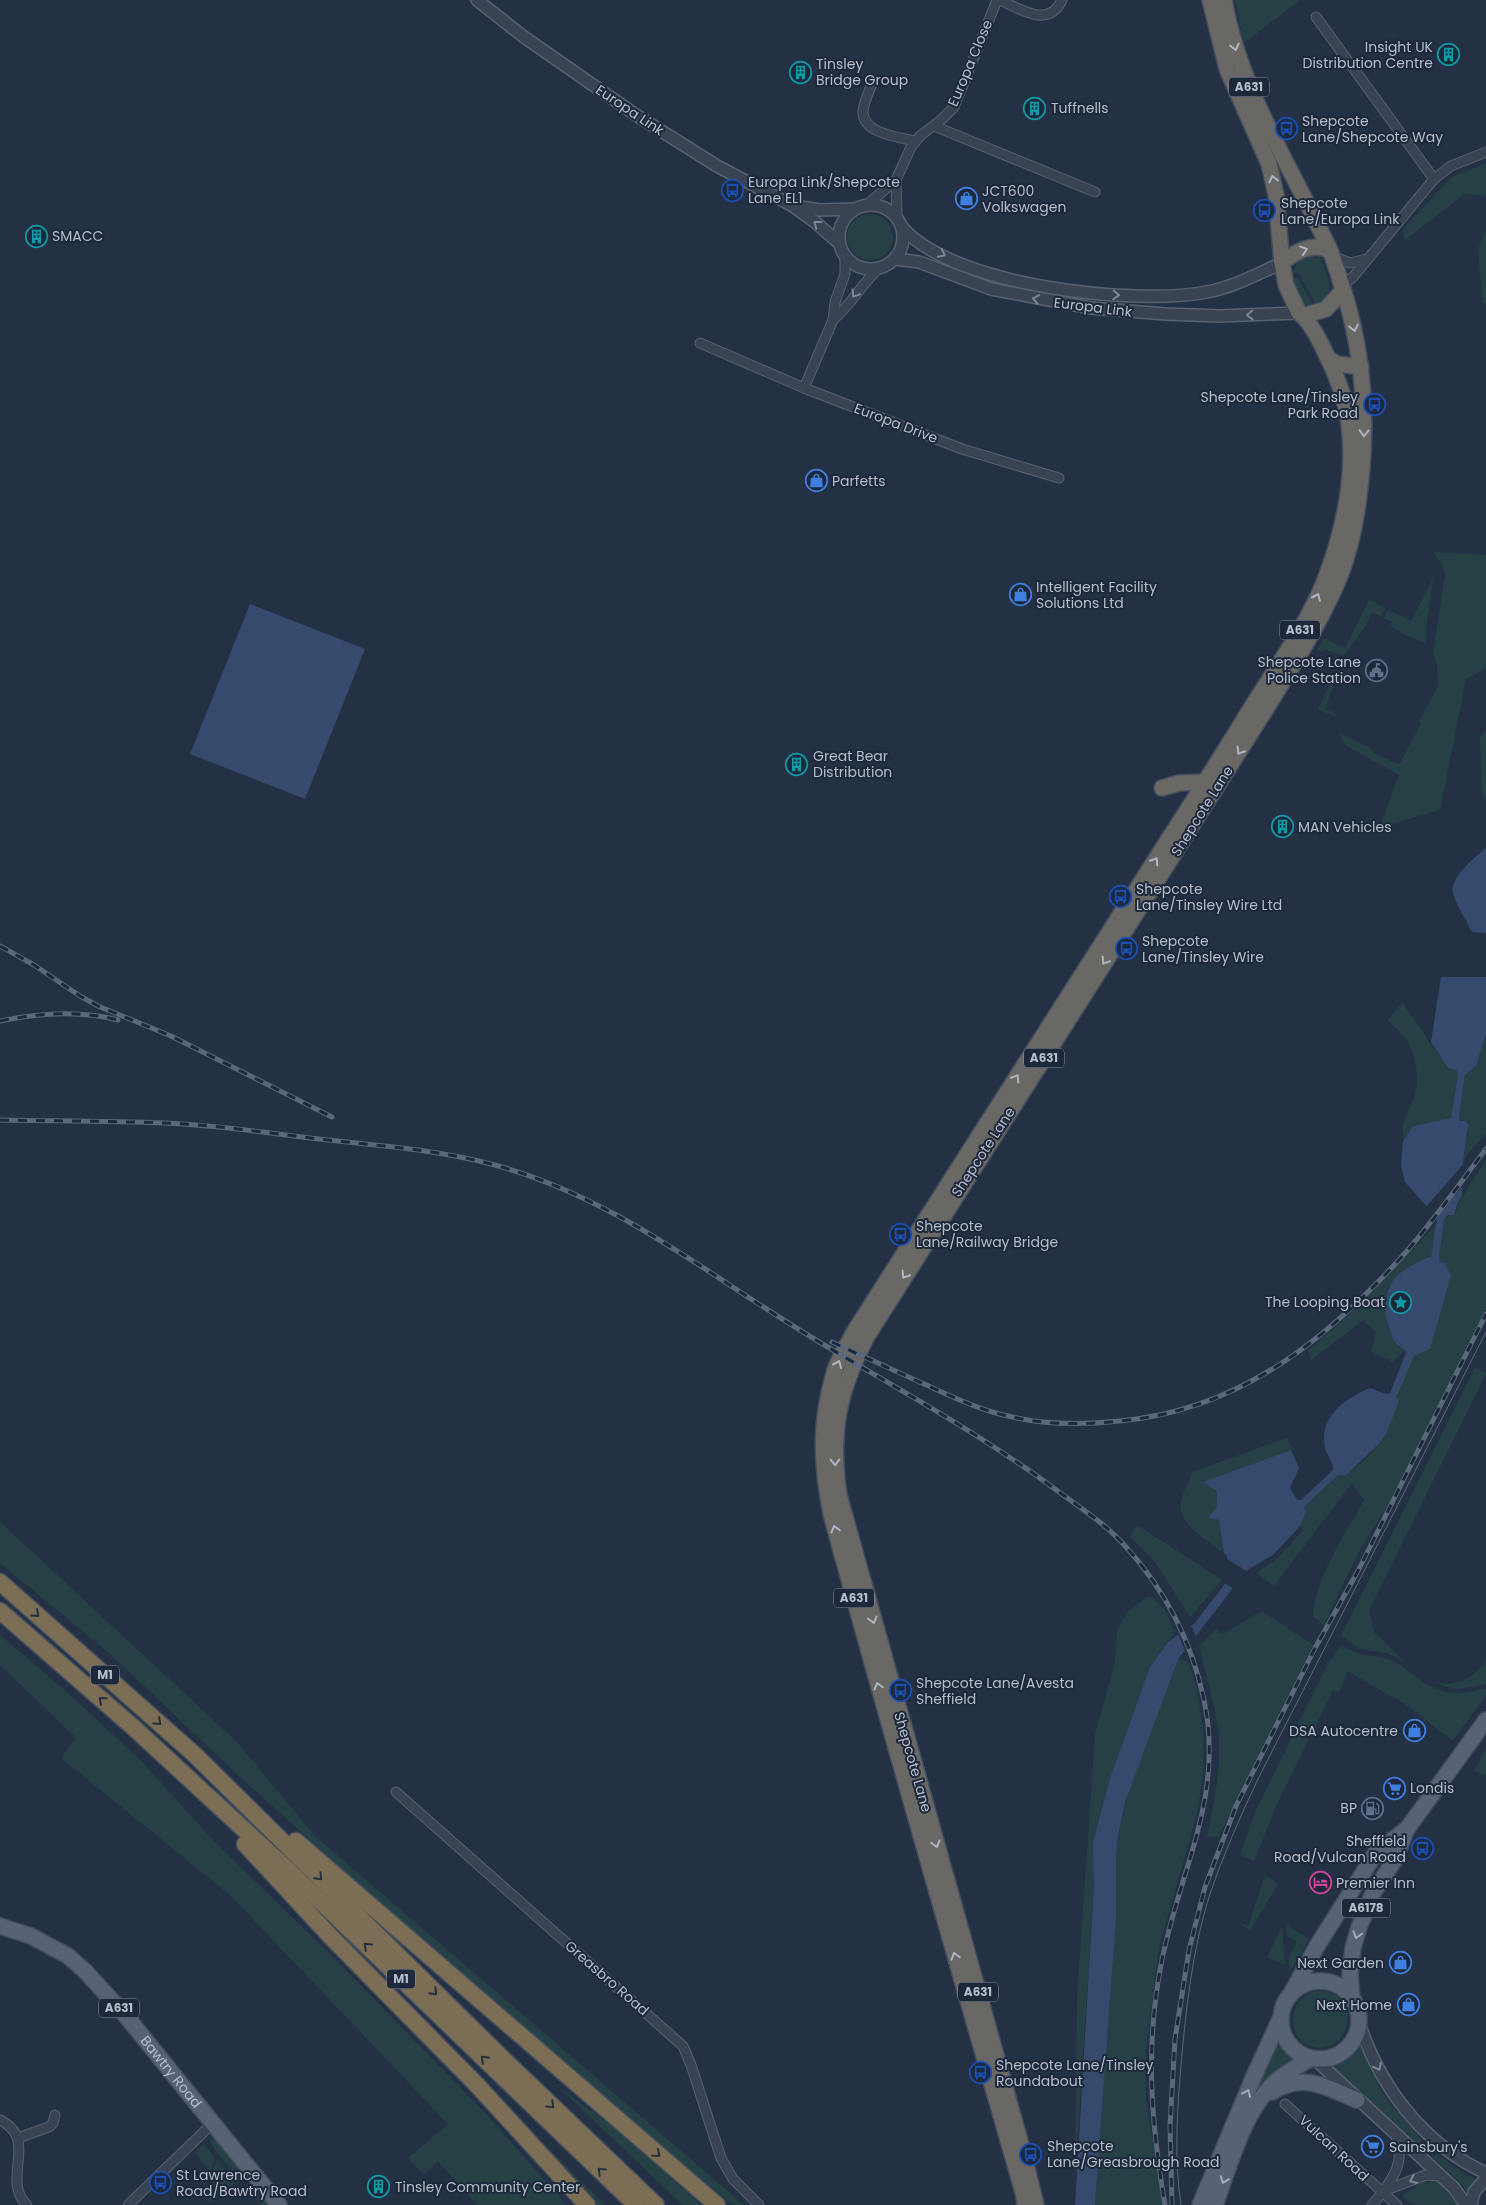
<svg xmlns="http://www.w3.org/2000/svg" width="1486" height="2205" font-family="Poppins,sans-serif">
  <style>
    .green { fill: #264146 }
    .water { fill: #364a6e }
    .pier { fill: #243145 }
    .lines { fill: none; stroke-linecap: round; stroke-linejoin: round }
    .minor-casing { stroke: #576172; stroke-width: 11 }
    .tertiary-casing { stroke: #576172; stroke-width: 14 }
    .primary-casing { stroke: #434c5e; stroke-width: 18 }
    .trunk-casing { stroke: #434e5f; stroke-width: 18 }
    .motorway-casing { stroke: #434e5f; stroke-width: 19 }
    .minor { stroke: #394354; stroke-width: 9 }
    .tertiary { stroke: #394354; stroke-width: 11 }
    .primary { stroke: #576274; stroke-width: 15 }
    .trunk { stroke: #696864; stroke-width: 15 }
    .motorway { stroke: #7b6e55; stroke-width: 16 }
    .tram { stroke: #5b677c; stroke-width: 1 }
    .rail-casing { stroke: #5b677c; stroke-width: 5 }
    .rail { stroke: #1d283a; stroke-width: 3; stroke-dasharray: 9; stroke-linecap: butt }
    .oneway { stroke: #aeb5c3 }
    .oneway2 { stroke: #7e8797 }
    .oneway3 { stroke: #262f3d }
    .oneway4 { stroke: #a3acbc }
    .labels { text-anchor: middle; stroke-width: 4; stroke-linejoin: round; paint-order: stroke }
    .shield { fill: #1d283a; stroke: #8891a2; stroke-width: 1 }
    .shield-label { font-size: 12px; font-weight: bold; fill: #b6bece }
    .poi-label { font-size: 14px; fill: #b6bece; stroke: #1d283a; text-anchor: start }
    .street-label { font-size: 14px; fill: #b6bece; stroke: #1d283a }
  </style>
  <rect width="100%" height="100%" fill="#243145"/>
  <g class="green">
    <path d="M1235,0h65l-56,43z"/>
    <path d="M1486,163v33l-22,-2 -59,46 -2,-11 49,-52z"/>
    <circle cx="870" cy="237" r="23"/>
    <path d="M1486,229v73l-3,1 -5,-53z"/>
    <path d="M1309,257l11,1c8,17 17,37 -3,48l-19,-34 -7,2 8,-13z"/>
    <path d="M1298,278l15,28c-14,0 -17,-16 -22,-27z"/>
    <path d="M1433,552l53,3v113l-20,11 -26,131 -60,17 19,-52 -54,-30 -6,-12 32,15 2,5 26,12 22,-41 -2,-2 19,-36 -1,-22 -4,-11 12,-78 -2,-9z"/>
    <path d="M1433,579l-7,49v15l-21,-8 -14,-9 1,-4 -8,-4 4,-8 23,11z"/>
    <path d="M1369,600l16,8 -5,8 -8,-4 -7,15 -21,28 -18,-5 -3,2 -6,-2 7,-12 21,10z"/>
    <path d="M1336,672h2l-13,37 11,5 -1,3 -17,-8z"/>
    <path d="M1486,731v67l-4,-3 -2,-59z"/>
    <path d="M1402,1002l46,66 8,2 2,4 -7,44 -38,8 -10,15c-2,-21 2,-22 10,-40 7,-17 4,-42 -4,-57 -4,-9 -14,-16 -21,-24z"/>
    <path d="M1486,1035v99l-15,16 -8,12 5,-32 -9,-13 6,-42 11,-9z"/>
    <path d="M1486,1160v149l-98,195 -31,51 -33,70 -11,-9c2,-39 33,-82 51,-116l-12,-17 -78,103 -17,-12 3,-4 18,-12 25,-28 -3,-4 7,-15 -3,-2 1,-3 33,-31c15,1 42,-29 48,-42 5,-11 7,-23 10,-34 4,-15 12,-29 18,-43l8,-3 28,-81 -5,-9 -5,-1 -1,-4 5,-39 12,-7 2,-8z"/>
    <path d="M1436,1225l-5,32c-10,2 -34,15 -39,25 -11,22 -8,53 13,68l-13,12 -21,-11 5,-18 -13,-13 -52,40 -3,-9 43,-38z"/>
    <path d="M1475,1368l11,6 -117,236 5,22 30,29 -18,-8 -26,-4 -19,-13z"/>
    <path d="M1287,1438l6,12 -90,32 14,9v15l-9,12 11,2 5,33c-14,-10 -48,-30 -43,-52 2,-9 8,-19 11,-29z"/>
    <path d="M0,1522l237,220 78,94 429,369h-11l-195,-162 -286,-255 -142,-134 -110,-91z"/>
    <path d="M1137,1525l85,55 -32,37 -34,-54 -26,-27z"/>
    <path d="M1147,1597h5l13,13 10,22 -25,35 -40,111 -17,65 1,43 -19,291 2,-180 18,-262 20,-73 2,-31 9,-18z"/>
    <path d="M1262,1611l51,34 -94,192h-12c7,-33 14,-66 12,-100 -3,-31 -13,-61 -20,-91l17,-17 7,5z"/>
    <path d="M0,1635l67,57 75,70 69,76 134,131 142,146 80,90h-90l-39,-44 -14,14 -16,-17 40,-34 -218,-229 -169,-137 15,-20 -76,-73z"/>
    <path d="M1342,1645c15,12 33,9 50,16 10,4 17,11 26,17 20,15 42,20 65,10l3,1v6l-33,46 -45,-35 -60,-35 -9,21 -6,-2 -56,114 -23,57 -14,-6 16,-45 72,-147z"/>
    <path d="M1179,1659l9,3 9,27 6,39 1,40 -7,46 -38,133 -13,102v51l18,105h-69c7,-92 13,-184 20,-276 2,-32 -2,-64 4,-95 11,-59 37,-120 60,-175z"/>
    <path d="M1486,1660v24l-21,4 -12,1 -22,-8c22,7 43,-1 55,-21z"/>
    <path d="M1486,1748v27l-12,-4z"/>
    <path d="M1265,1875l13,9 -28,47 -10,-7 8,2z"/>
    <path d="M1286,1925l23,14 -17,30 -3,-1v-10l8,-17 -10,-5z"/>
    <path d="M1282,1927l3,38 -18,-8z"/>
    <path d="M1315,1991c11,0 22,2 29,13l-3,1 4,7h3c1,31 -26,48 -50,26 -10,-20 -5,-38 17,-47z"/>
    <path d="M1358,2042l23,49 10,14 28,31 3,4 -2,4h-4l-63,-59 -19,-15 1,-9 8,-3z"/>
    <path d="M1284,2045l6,9 6,4 -39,36 -3,-1 21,-47z"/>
    <path d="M556,2085l56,41 89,79h-18z"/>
    <path d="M506,2106l99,99h-11z"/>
    <path d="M209,2138l8,1 32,35 -8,7 -26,-31z"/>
    <path d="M204,2144l11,14 -5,13 -15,-19z"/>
    <path d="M1437,2154l27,20 15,6 -9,15 -11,-14 -26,-23z"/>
    <path d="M217,2160l18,23 -25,20 -9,-9 10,-8 2,-15z"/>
    <path d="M254,2181l20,24h-13l-15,-18z"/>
    <path d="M1434,2181l7,3 17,21h-45l-11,-9 21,-14z"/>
  </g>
  <g class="water">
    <path d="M250,604l115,45 -60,150 -115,-45z"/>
    <path d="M1486,848v85l-14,-1c-6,-12 -15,-25 -19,-39 -4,-15 22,-36 33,-45z"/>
    <path d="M1441,977h45v58l-10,31 -11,9 -6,42 1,4h6l2,4 -5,37 -1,34 -4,6 -4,13h-6l-4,4 -5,39 1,4 5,1 6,12 -21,74 -16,7 -18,42 3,3 -13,33 -7,10 -33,31h-8l-33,31 -1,3 3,2 -7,15 -26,28 -28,17 -67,87 -8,20 -46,125 -7,33 -2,23v58l-21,288h-20l19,-319 -1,-43 7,-27 10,-38 40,-111 18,-25 27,-19 32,-42v-25l-3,-3 -5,-33 -11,-2 9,-12v-15l-14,-9 88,-32 8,18 -9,20 7,12h4l32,-30c1,-8 -6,-14 -8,-22 -6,-31 19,-49 45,-60l16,6 4,-1 16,-40c-2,-6 -7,-6 -11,-11 -3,-4 -5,-12 -7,-18 -5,-12 -2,-31 4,-42 5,-10 29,-23 39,-25l6,-39 -32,-36 -4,-17 2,-24 10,-15 38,-8 7,-44 -2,-4 -8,-2 -17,-26z"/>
  </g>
  <g class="pier">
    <path d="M1466,1161l-1,22 -31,36 -9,-11z"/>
    <path d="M1224,1557l24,15 -14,17 -11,-7z"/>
    <path d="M1190,1623l7,16 -11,14 -9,-21z"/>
  </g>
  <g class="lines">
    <defs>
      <g id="minor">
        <path d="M1000,0c20,9 49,29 62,0"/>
        <path d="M1316,17l118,162"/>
        <path d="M873,81c-3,9 -10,22 -10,31 0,22 36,25 52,29"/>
        <path d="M934,126l161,66"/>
        <path d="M896,180l1,36"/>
        <path d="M868,204l28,-24 15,-33 9,-11 21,-16 13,-13 43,-107"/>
        <path d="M845,255v19l-10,28 -2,18 -29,68 158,61 97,29"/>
        <path d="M1332,256l18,7 17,-4"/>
        <path d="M1342,285l11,-8 81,-98 17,-13 35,-14"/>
        <path d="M833,320c18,-15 28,-35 45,-51"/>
        <path d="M700,343l104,45"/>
        <path d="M396,1792l287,254 8,19 30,93 12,21 26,26"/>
        <path d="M1285,2104l112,101"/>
        <path d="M0,2120c40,20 0,59 27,85"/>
        <path d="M18,2138l31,-11 4,-4 2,-8"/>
        <path d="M1386,2190l40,-15 15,1"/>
        <path d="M128,2205l85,-82"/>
        <path d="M1372,2205c18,-21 35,-42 24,-70"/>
      </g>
      <g id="tertiary">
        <path d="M477,0l47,37 112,78 81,51 76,40 22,16 24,21"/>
        <circle cx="871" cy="237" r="32"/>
        <path d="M795,206l25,4 33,-1"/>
        <path d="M902,227c50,59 232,79 305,65 27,-5 50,-18 75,-29"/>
        <path d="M895,259l24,3 72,27 100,19 75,6 53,2 80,-3"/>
        <path d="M1359,2022c20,64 65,123 127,151"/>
        <path d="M1316,2060l138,128 12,17"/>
        <path d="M1471,2205l3,-13 12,-14"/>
      </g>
      <g id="primary">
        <path id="s1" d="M0,1926l31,10 37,20 17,15 41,45 153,189"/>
        <circle cx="1320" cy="2020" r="39"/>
        <path d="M1293,1990l24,-44 58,-92 30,-24"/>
        <path d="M1352,1997l-2,-22 3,-27 6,-21 14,-34 21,-32 13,-32 79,-109"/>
        <path d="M1272,2092c32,-20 54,-5 85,8"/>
        <path d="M1200,2205l54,-129 26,-57"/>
        <path d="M1215,2205c15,-40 27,-90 58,-121 11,-11 26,-18 38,-26"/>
      </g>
      <g id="trunk">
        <path d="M1282,262c14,-10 29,-20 47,-12"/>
        <path d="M1303,316l23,-7 17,-19"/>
        <path d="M1328,358l9,6 24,3"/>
        <path d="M1162,788l17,-5 26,-1"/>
        <path d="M1025,2205l-1,-9c-65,-227 -131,-454 -193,-682 -10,-52 -12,-91 4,-144 4,-13 13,-25 19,-38 102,-160 204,-320 307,-481 33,-51 65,-102 97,-154 23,-36 48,-72 65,-112 21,-53 35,-116 24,-173 -4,-21 -13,-42 -22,-60 -6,-13 -15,-31 -26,-39l-13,-28 -4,-22 -6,-68 -7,-31 -42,-95 -17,-69"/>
        <path d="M1036,2205l-14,-57 -183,-653c-9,-62 -1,-102 27,-157l400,-629c26,-43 55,-86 74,-133 11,-28 17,-59 20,-89 8,-67 4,-131 -16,-195 -5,-15 -9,-30 -15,-44 -38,-82 -89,-157 -105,-248"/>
      </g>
      <g id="motorway">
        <path d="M0,1582l195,173 304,300 157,150"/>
        <path d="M0,1611l133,116 155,143 348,335"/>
        <path d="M296,1841l421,364"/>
        <path d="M245,1844l87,94 144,146 111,121"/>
      </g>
    </defs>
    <use href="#minor" class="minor-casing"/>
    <use href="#tertiary" class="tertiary-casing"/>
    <use href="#primary" class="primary-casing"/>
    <use href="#trunk" class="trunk-casing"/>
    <use href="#motorway" class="motorway-casing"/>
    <use href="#minor" class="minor"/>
    <use href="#tertiary" class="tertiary"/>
    <use href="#primary" class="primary"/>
    <use href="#trunk" class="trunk"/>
    <use href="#motorway" class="motorway"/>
    <path class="tram" d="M1181,2205c-7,-47 -4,-92 0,-140 5,-56 11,-113 28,-168 14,-42 32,-82 51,-122l226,-443"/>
    <defs>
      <g id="rail">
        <path d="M0,946l34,19 46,31 18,10 73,30 161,81"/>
        <path d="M0,1021c39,-8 79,-11 118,-1"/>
        <path d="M0,1120c55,1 110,1 165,3 54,2 109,11 163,17 54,6 110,10 163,24 126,33 220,114 330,179 80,48 163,93 238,149 23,17 48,33 67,55 40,44 66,96 78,153 21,98 -26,173 -43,265 -16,83 -10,157 4,240"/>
        <path d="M832,1342c30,14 61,28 92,42 27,12 55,26 84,32 36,9 74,9 112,5 121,-11 209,-83 287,-170 28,-32 53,-68 79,-102"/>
        <path d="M1172,2205l-2,-79 5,-87 14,-89 16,-63 31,-81 78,-156 45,-81 127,-255"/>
      </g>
    </defs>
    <use href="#rail" class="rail-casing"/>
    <use href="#rail" class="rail"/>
  </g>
  <defs><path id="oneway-chevron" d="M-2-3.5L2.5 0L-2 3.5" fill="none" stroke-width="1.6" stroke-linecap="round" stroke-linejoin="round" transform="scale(1.25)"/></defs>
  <g class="oneway">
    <use href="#oneway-chevron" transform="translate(1235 47) rotate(76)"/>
    <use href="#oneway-chevron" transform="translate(1273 179) rotate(-102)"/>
    <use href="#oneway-chevron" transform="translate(1304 250) rotate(-18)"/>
    <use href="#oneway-chevron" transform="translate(1354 328) rotate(77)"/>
    <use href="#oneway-chevron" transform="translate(1364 433) rotate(92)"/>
    <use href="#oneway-chevron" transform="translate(1317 597) rotate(-66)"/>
    <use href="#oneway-chevron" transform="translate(1240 751) rotate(122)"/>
    <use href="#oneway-chevron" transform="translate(1155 861) rotate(-57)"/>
    <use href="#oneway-chevron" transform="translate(1105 961) rotate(122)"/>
    <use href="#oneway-chevron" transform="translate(1016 1078) rotate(-57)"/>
    <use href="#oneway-chevron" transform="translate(905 1275) rotate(122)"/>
    <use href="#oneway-chevron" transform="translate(838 1364) rotate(-66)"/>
    <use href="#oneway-chevron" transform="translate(835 1462) rotate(88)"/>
    <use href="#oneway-chevron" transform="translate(835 1529) rotate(-105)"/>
    <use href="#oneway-chevron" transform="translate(873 1620) rotate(75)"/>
    <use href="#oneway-chevron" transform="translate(878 1686) rotate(-105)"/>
    <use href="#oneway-chevron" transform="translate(936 1844) rotate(74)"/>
    <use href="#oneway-chevron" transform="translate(955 1956) rotate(-106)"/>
  </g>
  <g class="oneway2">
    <use href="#oneway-chevron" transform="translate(817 224) rotate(-143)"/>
    <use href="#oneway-chevron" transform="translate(942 254) rotate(26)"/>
    <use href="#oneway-chevron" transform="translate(855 294) rotate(122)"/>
    <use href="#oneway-chevron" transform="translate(1116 295) rotate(3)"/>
    <use href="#oneway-chevron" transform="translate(1036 299) rotate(-169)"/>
    <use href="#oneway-chevron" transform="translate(1250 315) rotate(179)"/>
    <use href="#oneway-chevron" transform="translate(1378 2067) rotate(62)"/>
    <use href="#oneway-chevron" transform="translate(1413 2180) rotate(156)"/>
  </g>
  <g class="oneway3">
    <use href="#oneway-chevron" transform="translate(36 1614) rotate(42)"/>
    <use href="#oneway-chevron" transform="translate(102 1700) rotate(-139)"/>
    <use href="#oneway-chevron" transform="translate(158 1722) rotate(42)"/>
    <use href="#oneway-chevron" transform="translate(319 1877) rotate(45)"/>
    <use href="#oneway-chevron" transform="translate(367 1946) rotate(-136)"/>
    <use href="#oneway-chevron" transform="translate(434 1992) rotate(45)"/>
    <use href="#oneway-chevron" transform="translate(484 2059) rotate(-136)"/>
    <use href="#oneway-chevron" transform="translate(551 2105) rotate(44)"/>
    <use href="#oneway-chevron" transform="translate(657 2154) rotate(40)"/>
    <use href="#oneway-chevron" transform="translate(601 2171) rotate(-136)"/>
  </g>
  <g class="oneway4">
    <use href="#oneway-chevron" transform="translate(1357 1935) rotate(106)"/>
    <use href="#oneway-chevron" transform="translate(1247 2093) rotate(-67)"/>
    <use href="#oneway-chevron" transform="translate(1224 2180) rotate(110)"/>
  </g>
  <defs>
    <symbol id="building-ring" viewBox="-11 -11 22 22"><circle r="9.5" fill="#1d283a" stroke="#0f9aa8" stroke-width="1.5"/><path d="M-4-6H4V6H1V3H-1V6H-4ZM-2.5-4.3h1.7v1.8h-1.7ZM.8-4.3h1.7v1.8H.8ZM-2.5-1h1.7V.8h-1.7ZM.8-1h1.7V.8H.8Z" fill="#0f9aa8"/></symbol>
    <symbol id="bus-ring" viewBox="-11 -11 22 22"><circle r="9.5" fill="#1d283a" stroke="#1a4fb4" stroke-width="1.5"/><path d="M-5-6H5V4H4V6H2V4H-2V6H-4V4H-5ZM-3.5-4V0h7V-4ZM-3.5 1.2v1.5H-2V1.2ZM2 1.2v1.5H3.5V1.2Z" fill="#1a4fb4"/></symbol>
    <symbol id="shop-ring" viewBox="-11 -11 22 22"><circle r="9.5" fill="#1d283a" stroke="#3f7fe0" stroke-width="1.5"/><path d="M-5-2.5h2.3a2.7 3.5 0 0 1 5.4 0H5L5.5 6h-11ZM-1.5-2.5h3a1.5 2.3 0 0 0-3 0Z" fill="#3f7fe0"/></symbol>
    <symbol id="civic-ring" viewBox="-11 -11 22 22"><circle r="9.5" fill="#1d283a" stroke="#5c6f8a" stroke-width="1.5"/><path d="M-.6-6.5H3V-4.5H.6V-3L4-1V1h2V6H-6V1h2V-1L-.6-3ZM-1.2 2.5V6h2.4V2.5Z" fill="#5c6f8a"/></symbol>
    <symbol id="sight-ring" viewBox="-11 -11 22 22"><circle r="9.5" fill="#1d283a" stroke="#0f9aa8" stroke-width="1.5"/><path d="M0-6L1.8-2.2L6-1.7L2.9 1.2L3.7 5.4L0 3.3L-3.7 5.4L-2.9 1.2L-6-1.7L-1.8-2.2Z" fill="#0f9aa8"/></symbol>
    <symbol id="supermarket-ring" viewBox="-11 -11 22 22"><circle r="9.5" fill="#1d283a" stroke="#3f7fe0" stroke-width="1.5"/><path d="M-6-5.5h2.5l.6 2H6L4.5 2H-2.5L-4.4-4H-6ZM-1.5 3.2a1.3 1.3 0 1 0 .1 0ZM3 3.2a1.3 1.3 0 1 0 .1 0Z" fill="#3f7fe0"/></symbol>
    <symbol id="fuel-ring" viewBox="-11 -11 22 22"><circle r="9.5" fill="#1d283a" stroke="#5c6f8a" stroke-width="1.5"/><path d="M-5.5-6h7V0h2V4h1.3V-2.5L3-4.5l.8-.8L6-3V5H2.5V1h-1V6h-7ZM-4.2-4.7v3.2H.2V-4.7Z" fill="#5c6f8a"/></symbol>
    <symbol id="hotel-ring" viewBox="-11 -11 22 22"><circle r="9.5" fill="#1d283a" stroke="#d1479c" stroke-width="1.5"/><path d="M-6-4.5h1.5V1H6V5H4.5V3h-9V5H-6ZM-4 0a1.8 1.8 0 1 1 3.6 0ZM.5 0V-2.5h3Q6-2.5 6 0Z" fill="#d1479c"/></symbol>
  </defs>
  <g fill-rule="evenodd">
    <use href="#building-ring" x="1436" y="42" width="25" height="25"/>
    <use href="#building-ring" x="788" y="60" width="25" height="25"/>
    <use href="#building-ring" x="1022" y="96" width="25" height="25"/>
    <use href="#bus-ring" x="1274" y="116" width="25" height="25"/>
    <use href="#bus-ring" x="720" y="178" width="25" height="25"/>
    <use href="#shop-ring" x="954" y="186" width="25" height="25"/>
    <use href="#bus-ring" x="1252" y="198" width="25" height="25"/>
    <use href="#building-ring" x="24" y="224" width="25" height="25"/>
    <use href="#bus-ring" x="1362" y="392" width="25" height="25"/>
    <use href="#shop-ring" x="804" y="468" width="25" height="25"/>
    <use href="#shop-ring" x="1008" y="582" width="25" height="25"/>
    <use href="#civic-ring" x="1364" y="658" width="25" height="25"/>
    <use href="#building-ring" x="784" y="752" width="25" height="25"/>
    <use href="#building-ring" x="1270" y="814" width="25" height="25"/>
    <use href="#bus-ring" x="1108" y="884" width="25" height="25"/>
    <use href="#bus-ring" x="1114" y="936" width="25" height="25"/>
    <use href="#bus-ring" x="888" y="1222" width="25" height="25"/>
    <use href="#sight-ring" x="1388" y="1290" width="25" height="25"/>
    <use href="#bus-ring" x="888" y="1678" width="25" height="25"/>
    <use href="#shop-ring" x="1402" y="1718" width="25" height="25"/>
    <use href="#supermarket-ring" x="1382" y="1776" width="25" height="25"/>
    <use href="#fuel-ring" x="1360" y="1796" width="25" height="25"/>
    <use href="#bus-ring" x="1410" y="1836" width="25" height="25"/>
    <use href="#hotel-ring" x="1308" y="1870" width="25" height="25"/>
    <use href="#shop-ring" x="1388" y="1950" width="25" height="25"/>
    <use href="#shop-ring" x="1396" y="1992" width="25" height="25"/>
    <use href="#bus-ring" x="968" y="2060" width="25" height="25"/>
    <use href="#supermarket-ring" x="1360" y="2134" width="25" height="25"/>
    <use href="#bus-ring" x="1018" y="2142" width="25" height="25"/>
    <use href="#bus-ring" x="148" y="2170" width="25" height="25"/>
    <use href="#building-ring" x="366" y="2174" width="25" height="25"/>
  </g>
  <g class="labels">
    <g class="shield">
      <rect x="1229" y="77.5" width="40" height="19" rx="4"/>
      <rect x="1280" y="620.5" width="40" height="19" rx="4"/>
      <rect x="1024" y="1048.5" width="40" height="19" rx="4"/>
      <rect x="834" y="1588.5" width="40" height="19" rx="4"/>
      <rect x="91" y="1665.5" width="28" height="19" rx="4"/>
      <rect x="1342" y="1898.5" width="48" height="19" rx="4"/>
      <rect x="387" y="1969.5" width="28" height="19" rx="4"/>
      <rect x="958" y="1982.5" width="40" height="19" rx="4"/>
      <rect x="99" y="1998.5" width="40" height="19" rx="4"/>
    </g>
    <g class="shield-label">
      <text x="1249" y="91">A631</text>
      <text x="1300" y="634">A631</text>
      <text x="1044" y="1062">A631</text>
      <text x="854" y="1602">A631</text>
      <text x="105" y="1679">M1</text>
      <text x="1366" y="1912">A6178</text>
      <text x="401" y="1983">M1</text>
      <text x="978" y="1996">A631</text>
      <text x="119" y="2012">A631</text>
    </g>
    <g class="poi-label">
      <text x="1433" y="52" text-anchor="end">Insight UK<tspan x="1433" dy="16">Distribution Centre</tspan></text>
      <text x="816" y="69">Tinsley<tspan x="816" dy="16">Bridge Group</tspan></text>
      <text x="1051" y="113">Tuffnells</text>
      <text x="1302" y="126">Shepcote<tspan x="1302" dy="16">Lane/Shepcote Way</tspan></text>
      <text x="748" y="187">Europa Link/Shepcote<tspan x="748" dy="16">Lane EL1</tspan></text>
      <text x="982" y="196">JCT600<tspan x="982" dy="16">Volkswagen</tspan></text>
      <text x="1281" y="208">Shepcote<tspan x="1281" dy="16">Lane/Europa Link</tspan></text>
      <text x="52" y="241">SMACC</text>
      <text x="1358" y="402" text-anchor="end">Shepcote Lane/Tinsley<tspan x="1358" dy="16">Park Road</tspan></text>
      <text x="832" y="486">Parfetts</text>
      <text x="1036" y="592">Intelligent Facility<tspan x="1036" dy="16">Solutions Ltd</tspan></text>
      <text x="1361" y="667" text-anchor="end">Shepcote Lane<tspan x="1361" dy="16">Police Station</tspan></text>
      <text x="813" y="761">Great Bear<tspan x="813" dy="16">Distribution</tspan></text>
      <text x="1298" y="832">MAN Vehicles</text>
      <text x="1136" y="894">Shepcote<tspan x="1136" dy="16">Lane/Tinsley Wire Ltd</tspan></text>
      <text x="1142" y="946">Shepcote<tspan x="1142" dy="16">Lane/Tinsley Wire</tspan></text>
      <text x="916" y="1231">Shepcote<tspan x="916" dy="16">Lane/Railway Bridge</tspan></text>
      <text x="1385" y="1307" text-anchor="end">The Looping Boat</text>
      <text x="916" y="1688">Shepcote Lane/Avesta<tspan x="916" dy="16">Sheffield</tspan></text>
      <text x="1398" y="1736" text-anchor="end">DSA Autocentre</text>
      <text x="1410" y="1793">Londis</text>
      <text x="1357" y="1813" text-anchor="end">BP</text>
      <text x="1406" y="1846" text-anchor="end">Sheffield<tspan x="1406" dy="16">Road/Vulcan Road</tspan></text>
      <text x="1336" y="1888">Premier Inn</text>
      <text x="1384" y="1968" text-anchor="end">Next Garden</text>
      <text x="1392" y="2010" text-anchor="end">Next Home</text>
      <text x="996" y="2070">Shepcote Lane/Tinsley<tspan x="996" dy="16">Roundabout</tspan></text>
      <text x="1047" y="2151">Shepcote<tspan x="1047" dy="16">Lane/Greasbrough Road</tspan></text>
      <text x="1389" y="2152">Sainsbury's</text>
      <text x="176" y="2180">St Lawrence<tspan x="176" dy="16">Road/Bawtry Road</tspan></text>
      <text x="395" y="2192">Tinsley Community Center</text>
    </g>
    <g class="street-label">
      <text transform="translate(970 63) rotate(-67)" y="5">Europa Close</text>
      <text transform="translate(630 110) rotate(34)" y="5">Europa Link</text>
      <text transform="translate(1093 307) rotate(7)" y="5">Europa Link</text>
      <text transform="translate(896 423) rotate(21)" y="5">Europa Drive</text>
      <text transform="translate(1202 811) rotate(-58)" y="5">Shepcote Lane</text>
      <text transform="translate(983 1152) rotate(-57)" y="5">Shepcote Lane</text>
      <text transform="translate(913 1762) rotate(74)" y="5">Shepcote Lane</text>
      <text transform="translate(607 1978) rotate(41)" y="5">Greasbro Road</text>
      <text dy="5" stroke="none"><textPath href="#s1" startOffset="230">Bawtry Road</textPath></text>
      <text transform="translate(1334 2148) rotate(43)" y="5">Vulcan Road</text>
    </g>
  </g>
</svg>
